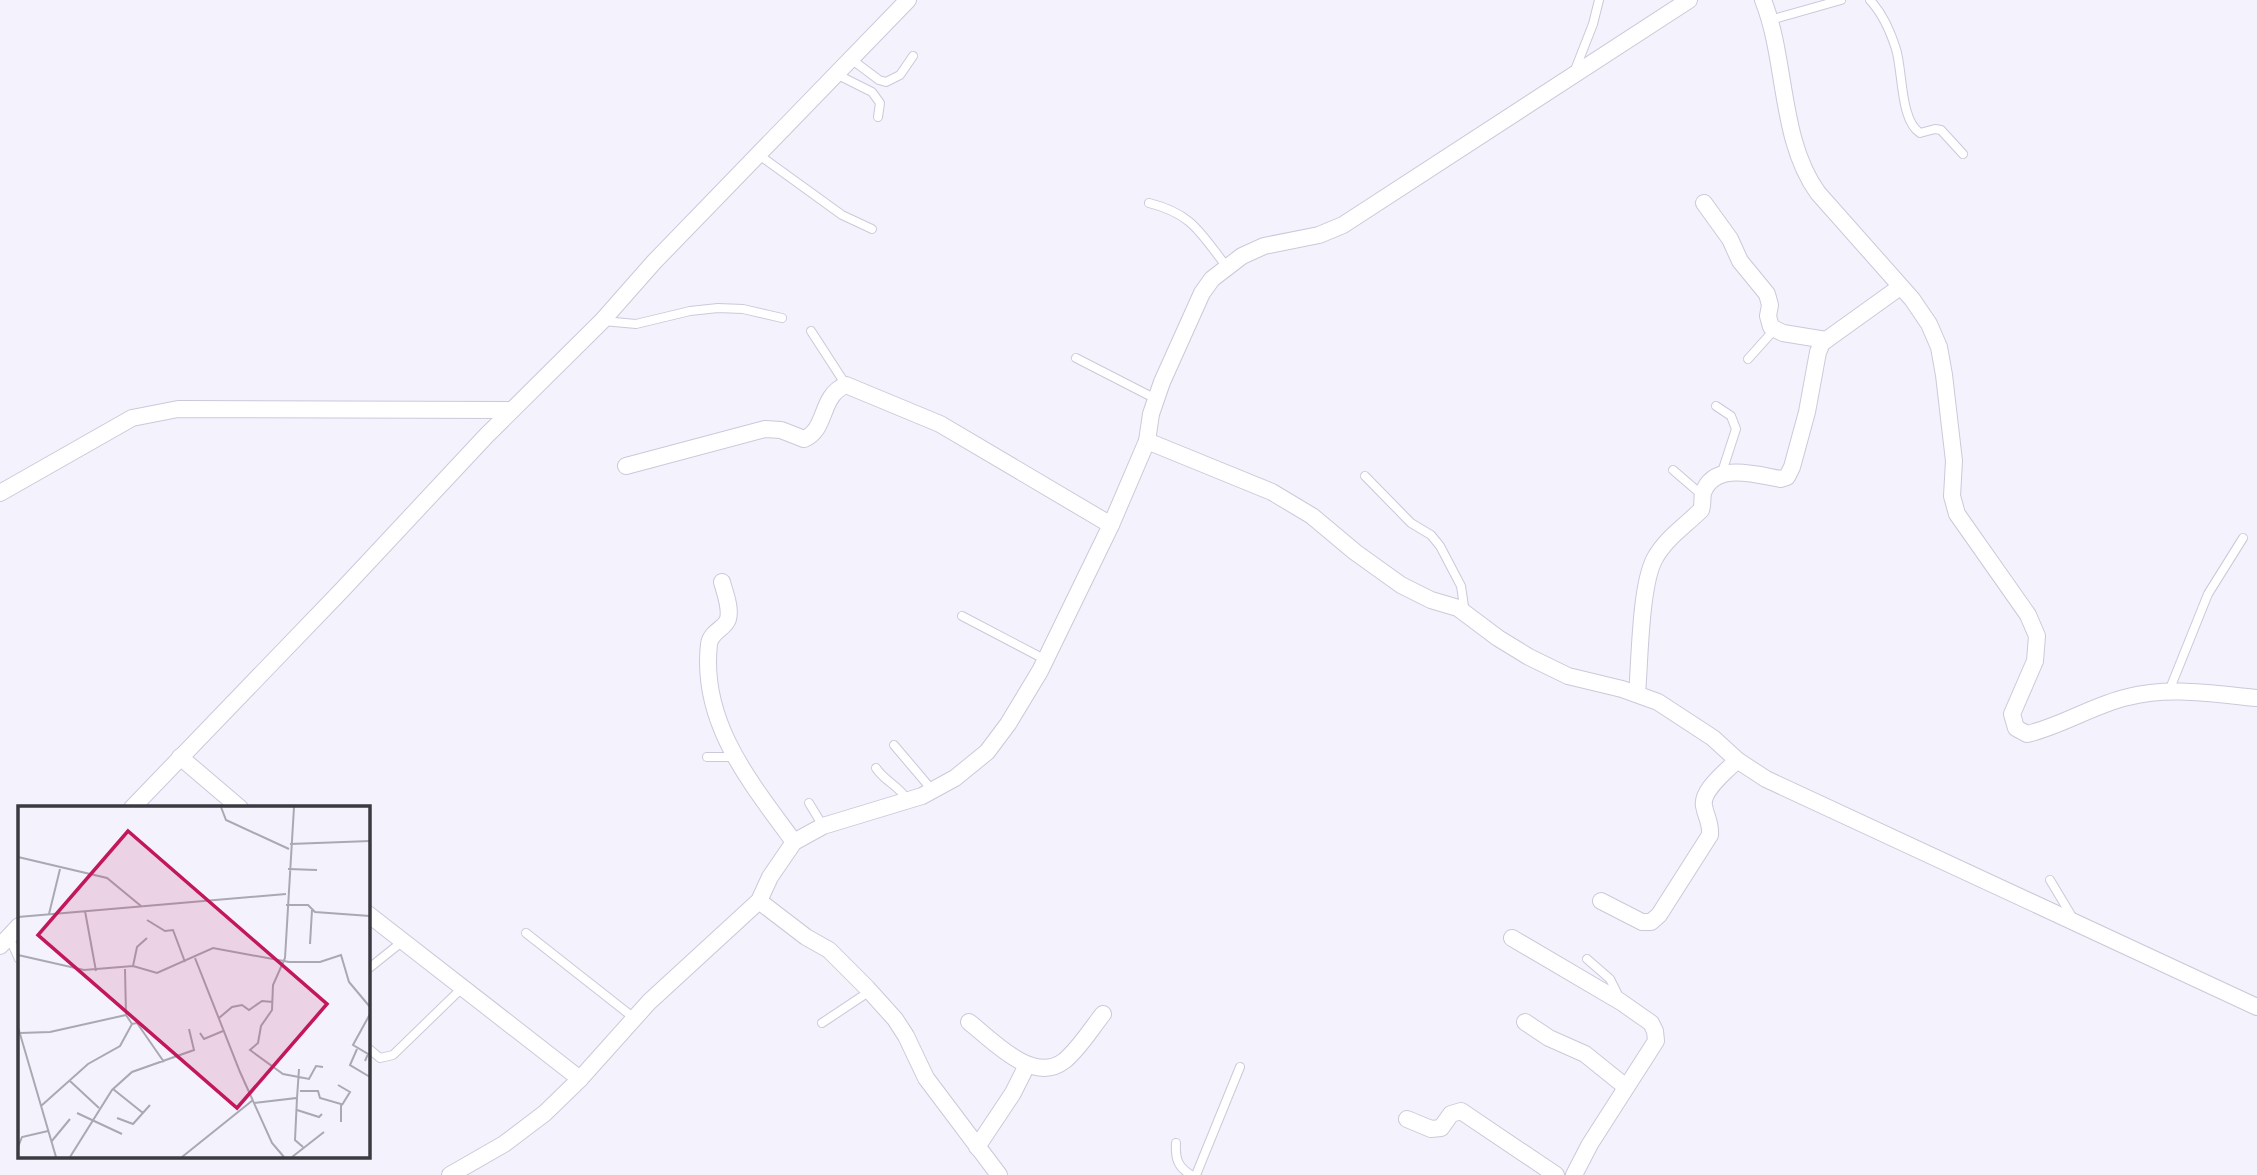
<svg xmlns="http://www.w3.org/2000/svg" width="2257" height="1175" font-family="Signika,sans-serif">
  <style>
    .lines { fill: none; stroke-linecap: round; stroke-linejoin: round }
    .lane-casing { stroke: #cbc9d9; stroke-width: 10 }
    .street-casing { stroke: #cbc9d9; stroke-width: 18 }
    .lane { stroke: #fff; stroke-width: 8 }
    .street { stroke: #fff; stroke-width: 16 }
    .inset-road { fill: none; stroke: #aaa8b1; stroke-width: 2 }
    .view { fill: #c2185b; fill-opacity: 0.15; stroke: #c2185b; stroke-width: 3.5 }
    .inset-edge { fill: none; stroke: #3a3a40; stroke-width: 3.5 }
  </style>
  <rect width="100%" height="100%" fill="#f4f2fd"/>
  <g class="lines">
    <defs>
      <g id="lane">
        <path d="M1870,0c12,13 21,33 26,49 7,23 4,71 24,84l15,-4 6,1 22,24"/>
        <path d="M1770,20l71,-20"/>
        <path d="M851,59l28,21 7,2 14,-7 13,-19"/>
        <path d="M1575,70l18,-46 6,-24"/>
        <path d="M836,74l36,18 8,11 -2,14"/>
        <path d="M759,155l83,60 30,14"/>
        <path d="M1149,203c44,11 51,30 78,64"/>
        <path d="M603,321l33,3 54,-13 28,-3 25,1 39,9"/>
        <path d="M811,331l35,54"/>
        <path d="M1076,358l80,41"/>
        <path d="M1748,359l26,-29"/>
        <path d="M1716,406l15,10 5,13 -15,46"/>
        <path d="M1673,470l29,25"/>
        <path d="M1365,476l46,47 20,12 9,11 21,40 4,27"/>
        <path d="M962,616l84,44"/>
        <path d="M2169,691l39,-97 35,-56"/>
        <path d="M894,745l39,46"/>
        <path d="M707,757h27"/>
        <path d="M876,768c9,14 23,17 32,33"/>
        <path d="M809,803l14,23"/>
        <path d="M2050,880l24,40"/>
        <path d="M526,933l108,85"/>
        <path d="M9,937l10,22"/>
        <path d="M1587,959l23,20 10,20"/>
        <path d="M368,969l35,-28"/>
        <path d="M822,1023l48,-32"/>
        <path d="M368,1048l12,10 13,-3 70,-68"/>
        <path d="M1176,1143c-1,16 2,24 15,32"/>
        <path d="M1196,1175l44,-108"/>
      </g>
      <g id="street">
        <path d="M1763,0c24,60 16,139 55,193l94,106 17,25 10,23 5,28 10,86 -2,35 5,18 71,101 9,21 -2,25 -23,53 4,14 11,6c35,-8 66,-29 101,-37 42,-11 86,-3 129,1"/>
        <path d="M1704,203l26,36 10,22 27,33 3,11 -2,11 3,11 12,6 43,7"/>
        <path d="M1147,441l125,51 40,24 43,36 46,33 30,15 27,8 40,30 31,19 39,19 54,13 36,13 55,36 24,22 29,19 491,228"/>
        <path d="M626,466l139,-37 16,1 23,9c24,-10 15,-43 42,-54l94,39 171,101"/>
        <path d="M0,493l132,-75 46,-9 334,1"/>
        <path d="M722,582c3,11 9,26 6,37 -3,10 -17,12 -19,25 -9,79 42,139 85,198"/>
        <path d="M1637,694c3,-34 3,-109 18,-136 11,-20 31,-33 46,-48 2,-5 1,-12 2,-17 11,-32 54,-18 78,-14l6,-2 5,-10 15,-55 11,-60 4,-9 78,-56"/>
        <path d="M180,757l60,51"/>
        <path d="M132,808l210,-218 144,-154 116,-115 52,-59 254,-262"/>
        <path d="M759,901l47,36 23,13 38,38 28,31 11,17 20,42 73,97"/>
        <path d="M1601,901l41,21h9l8,-7 51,-80c1,-12 -4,-18 -6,-29 -3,-16 23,-35 33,-46"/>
        <path d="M368,914l212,165"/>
        <path d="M1512,938l109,64 30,21 4,8 1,10 -66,103 -16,31"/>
        <path d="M0,946l19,-20"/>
        <path d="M969,1022c23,18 64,63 95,39 15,-12 27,-32 39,-47"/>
        <path d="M1525,1022l24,16 36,16 41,33"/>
        <path d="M1407,1119l24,10 10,-1 10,-14 10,-3 95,64"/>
        <path d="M977,1147l36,-54 14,-28"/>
        <path d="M450,1175l54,-31 41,-31 35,-34 69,-77 110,-101 11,-24 24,-35 29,-16 99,-30 33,-18 32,-26 21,-28 32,-53 71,-146 36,-84 4,-27 11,-32 40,-89 10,-14 30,-23 22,-10 55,-11 24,-10 346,-225"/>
      </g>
    </defs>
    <use href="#lane" class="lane-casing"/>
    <use href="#street" class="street-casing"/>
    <use href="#lane" class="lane"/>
    <use href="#street" class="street"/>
  </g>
  <g transform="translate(18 806)">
    <rect width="352" height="352" fill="#f4f2fd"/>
    <path class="inset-road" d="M203,1l5,13 63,29M276,1l-9,151 -12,27 -1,25 -11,16 -3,17 -8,7 33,24 26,5 7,-13 7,1M272,38l80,-3M0,51l89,21 34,28M270,63l29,1M268,99h22l7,7 55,4M67,105l11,60M31,108l11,-45M0,111l268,-23M129,114l18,11 8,-1 12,32M292,138l2,-34M0,149l66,15 49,-4 24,7 56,-25 76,14h31l21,-7 8,27 21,25M177,152l45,114 32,71 12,14M115,160l4,-19 10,-9M107,163l1,46 6,9 5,-1 27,39M201,212l13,-11 10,-2 7,5 13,-9 11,1M0,221l38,130M2,227l30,-1 76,-17M182,227l4,6 19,-8M339,243l-7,16 20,12M347,255l3,-7 -15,-9 17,-31M52,275l29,27M320,279l12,7 -8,13M95,283l30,24M282,285h18l2,7 21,6v18M279,292l2,-29M236,297l43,-5 -2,42 8,7M23,300l47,-42 32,-18 12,-22M279,304l22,7 3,-3M59,307l45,21M99,312l16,6 17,-19M33,336l19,-23M0,341l4,-10 26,-6M52,351l42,-67 20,-18 62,-22 -5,-21M164,351l71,-57M274,351l32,-25"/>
    <path class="view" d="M110,25l199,173 -90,104 -199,-173z"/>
    <rect width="352" height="352" class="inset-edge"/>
  </g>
</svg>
